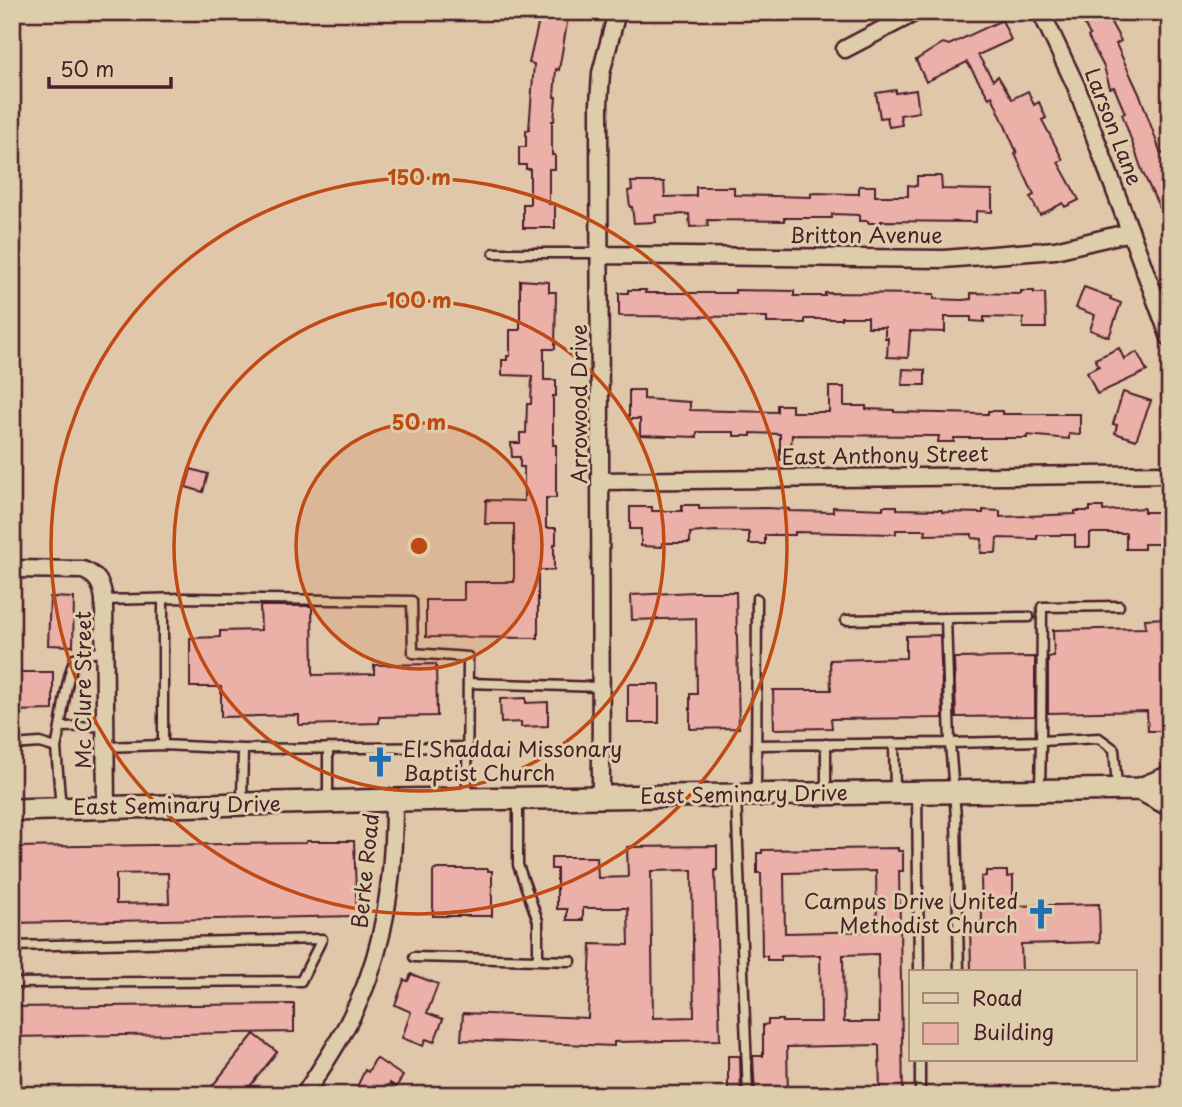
<svg xmlns="http://www.w3.org/2000/svg" width="1182" height="1107" font-family="'Playpen Sans',sans-serif">
  <style>
    .building { fill: #ebb1a8; stroke: #4a1f2b; stroke-width: 2; fill-rule: evenodd }
    .lines { fill: none; stroke-linecap: round; stroke-linejoin: round }
    .service-casing { stroke: #4a1f2b; stroke-width: 13 }
    .minor-casing { stroke: #4a1f2b; stroke-width: 21 }
    .secondary-casing { stroke: #4a1f2b; stroke-width: 26 }
    .service { stroke: #decdaa; stroke-width: 8 }
    .minor { stroke: #decdaa; stroke-width: 16 }
    .secondary { stroke: #decdaa; stroke-width: 21 }
    .ring { fill: none; stroke: #c04a14; stroke-width: 3.5 }
    .labels { text-anchor: middle; stroke-width: 6; stroke-linejoin: round; paint-order: stroke }
    .street-label { font-size: 21px; fill: #4a1f2b; stroke: #decdaa }
    .poi-label { font-size: 21px; fill: #4a1f2b; stroke: #decdaa; text-anchor: start }
    .centre { fill: #c04a14; stroke: #decdaa; stroke-width: 3.5 }
    .ring-label { font-size: 21px; text-anchor: middle; font-weight: bold; fill: #c04a14; stroke: #decdaa; stroke-width: 6; stroke-linejoin: round; paint-order: stroke }
  </style>
  <rect width="100%" height="100%" fill="#e1c7aa"/>
  <filter id="ink" filterUnits="userSpaceOnUse"><feTurbulence type="fractalNoise" baseFrequency=".0143" numOctaves="2"/><feDisplacementMap in="SourceGraphic" scale="14" xChannelSelector="R" yChannelSelector="G"/><feConvolveMatrix kernelMatrix="1 2 1 2 8 2 1 2 1" color-interpolation-filters="sRGB"/></filter>
  <g filter="url(#ink)">
    <path class="building" d="M541,12H569L559,70L556,69L554,97H556L554,121H552V155H555V169H549V204H555V228H523V204H530V169H526V165H519V147H526V130H529L534,64L529,63Z
      M1097,12H1102L1105,18L1108,17L1121,41L1116,44L1141,98L1161,154L1166,152L1170,161V230L1143,173L1122,114L1125,113L1114,87L1110,88L1104,67L1088,37L1090,35L1082,20Z
      M1002,20L1011,40L978,55L993,80L998,76L1012,99L1028,91L1034,105L1039,102L1046,118L1042,120L1063,160L1058,162L1079,200L1065,207L1063,203L1040,215L1030,197L1034,195L1015,154L1017,153L992,96L989,98L967,62L926,82L916,60L943,43L949,45Z
      M896,90V93L916,90L919,112L900,115L902,125L889,127L887,117L880,118L876,93Z
      M917,176H941L942,189L992,190V212L976,211V222L881,221V223H868V221H859V215L832,214V218H784V221L707,220L708,226L690,227L689,214L655,215L656,222L634,223L632,207H630L628,191L632,190L631,182H664L665,197L696,196V187H734V195L811,197V193L859,194V186H875V196H908V185L917,186Z
      M520,280L549,282V292H556L555,349H544V380H556V396H553V445H556V498H546V528H556V544H554V570H538V638L426,637V600H464V582H514V524H485L486,500L524,501V467H520V457H512L511,443H520V433H526L527,404H531L532,376L502,375V360H507V356H510V330H520Z
      M1084,287L1111,297L1110,299L1121,303L1109,337L1090,330L1095,315L1076,308Z
      M628,290H646L645,293H735V290L794,291V296H825V293L934,294V299L962,300L971,299V293L1021,294V291H1034V293H1045L1046,328H1023V318L984,317V322L971,321V317H945V332L910,331L908,358L887,357L888,338H885V327H868V317H841V319H805V323H767V317L619,316V293H628Z
      M1119,348L1124,359L1137,352L1147,371L1097,394L1087,372L1099,366L1095,359Z
      M903,369L925,370V385H902Z
      M829,387H844V406H866V409L894,410V412L985,414H988V411H1003V414H1080V435L1069,434V439L1027,435V438H954V442H938L939,436L792,435L790,460H780V434L751,433V436H734V432H697V437L640,435V419H629V390H644V399L690,402V410L777,412V405H792V412H829Z
      M1123,392L1151,401L1136,440L1115,433L1117,425L1113,424Z
      M191,469L208,474L203,492L186,487Z
      M682,505H699V509L765,508L789,509V511L833,512V507L883,509V506H897V509L942,510V512L983,513V510L1000,511V517L1075,514V511H1090V507H1103V511L1144,508V512H1168V534H1160V544H1144V549H1126V533H1090V547H1075V535H1037V539L997,538L996,553H981L982,539L972,538V534L925,535L926,530H896V534L795,532V535H765V544H749V532L715,531L690,533V543H662V547L641,546V529H630V507H652V511H682Z
      M695,592H736L739,728L690,729V694H697L696,618L632,620L631,595Z
      M50,597L74,598L73,646L48,645Z
      M260,606H312L313,675L374,674V665L436,664L437,716L379,717V723L299,725V715L221,717V687H190V638L220,637V631L261,630Z
      M1168,618L1170,731H1148L1147,711L1048,713V657L1054,656L1053,630L1146,628L1145,619Z
      M940,635L943,718L831,719L832,728L774,729L773,690H831L830,660L906,658V636Z
      M1035,657V716L956,717L954,658Z
      M12,672H53V710L12,711Z
      M628,684H659V723H628Z
      M526,698V703L548,702V726L521,727V722L501,723L500,699Z
      M306,841H354L357,916L12,923V847L306,843ZM168,873L169,903L116,904V874Z
      M717,846V870H715L720,1040L614,1042V1046L461,1040L463,1013L588,1018L591,944L629,945L628,908H583V920H567V909H557V869H551V857H597L598,878L628,877L627,847ZM692,870L694,1017L653,1018L651,871Z
      M898,848V851H903V871H899L903,1095H880L879,1045L787,1047L788,1095H755L753,1056H763V1025L768,1024V1020H782V1022H821L820,955L781,956V960H767V956H762L761,873H757V853H762V850ZM876,871L877,931L785,933L784,873ZM878,954L879,1022H844L843,955Z
      M437,869H488V871H492V916H433V871Z
      M986,871H1007V877L1013,876V906L1099,904L1100,942L1021,944L1022,972H971L970,922H982L981,877L986,876Z
      M411,974L438,984L427,1013L443,1019L434,1042L426,1039L423,1046L402,1038L411,1012L395,1005L404,980L408,981Z
      M294,1004V1032L12,1037V1007Z
      M254,1034L277,1052L243,1095H205Z
      M728,1056H740L741,1095H728Z
      M376,1058L403,1076L396,1087L390,1083L383,1095H353L365,1070L368,1072Z"/>
    <g class="lines">
      <g class="service-casing">
        <path id="service" d="M494,253H599
          M104,600L185,598L412,601L413,653L468,657L467,796
          M946,618L1029,617
          M846,620L946,618L950,743L1041,741L1042,607L1119,606
          M468,683L601,687
          M61,727L104,726
          M826,744V794
          M894,744L895,790
          M12,745L40,743L56,748L61,809
          M163,745L243,749L467,747
          M756,745L950,743L956,817L959,972
          M104,747L163,745V599
          M56,748C63,719 64,685 75,658L83,654L104,652
          M328,748V801
          M1040,788L1041,741L1099,738L1114,749L1117,787
          M756,792L757,599
          M917,793L919,972
          M736,795L748,1095
          M242,802L243,749
          M12,946L322,939L301,981L12,983
          M414,957L538,960V921L518,865V798
          M538,960L571,961
          M920,1060V1095"/>
      </g>
      <g class="minor-casing">
        <path id="minor" d="M1041,12L1076,86L1170,338
          M845,49L916,12
          M599,255L944,259L1055,250L1131,232
          M601,481L1170,474
          M12,569L83,570C98,576 102,584 104,600L106,808
          M601,797L599,104L601,73L617,12
          M304,1095C329,1057 354,1019 369,976C389,920 394,860 394,800"/>
      </g>
      <g class="secondary-casing">
        <path id="secondary" d="M1140,789L1170,805
          M12,810L394,800L1140,789L1170,777"/>
      </g>
      <use href="#service" class="service"/>
      <use href="#minor" class="minor"/>
      <use href="#secondary" class="secondary"/>
    </g>
  </g>
  <circle cx="419" cy="546" r="123" fill="#c04a14" fill-opacity=".12"/>
  <g class="ring">
    <circle cx="419" cy="546" r="123"/>
    <circle cx="419" cy="546" r="245"/>
    <circle cx="419" cy="546" r="368"/>
  </g>
  <defs>
    <g id="church-bare" transform="scale(2.415)"><path d="M-1.2-6h2.4v3.5h3.3v2.4h-3.3V6h-2.4V-.1h-3.3v-2.4h3.3Z" fill="#1f6fb2" stroke="#decdaa" stroke-width="2.5" paint-order="stroke"/></g>
  </defs>
  <g fill-rule="evenodd">
    <use href="#church-bare" x="380" y="762"/>
    <use href="#church-bare" x="1041" y="914"/>
  </g>
  <g class="labels">
    <g class="street-label">
      <text transform="translate(1113 127) rotate(69)" y="7">Larson Lane</text>
      <text x="866" y="243">Britton Avenue</text>
      <text transform="translate(580 404) rotate(-90)" y="7">Arrowood Drive</text>
      <text transform="translate(885 456) rotate(-1)" y="7">East Anthony Street</text>
      <text transform="translate(84 690) rotate(-90)" y="7">Mc Clure Street</text>
      <text transform="translate(744 795) rotate(-1)" y="7">East Seminary Drive</text>
      <text transform="translate(177 806) rotate(-1)" y="7">East Seminary Drive</text>
      <text transform="translate(366 871) rotate(-84)" y="7">Berke Road</text>
    </g>
    <g class="poi-label">
      <text x="403" y="757">El Shaddai Missonary<tspan x="403" dy="24">Baptist Church</tspan></text>
      <text x="1018" y="909" text-anchor="end">Campus Drive United<tspan x="1018" dy="24">Methodist Church</tspan></text>
    </g>
  </g>
  <circle cx="419" cy="546" r="10" class="centre"/>
  <g class="ring-label">
    <text x="419" y="185">150 m</text>
    <text x="419" y="308">100 m</text>
    <text x="419" y="430">50 m</text>
  </g>
  <rect width="1182" height="1107" fill="none" stroke="#decdaa" stroke-width="42"/>
  <rect x="21" y="21" width="1140" height="1065" fill="none" stroke="#4a1f2b" stroke-width="2.5" filter="url(#ink)"/>
  <rect x="909" y="970" width="228" height="91" fill="#decdaa" stroke="#a38777" stroke-width="2"/>
  <rect x="923" y="993" width="35" height="10" fill="#decdaa" stroke="#a38777" stroke-width="2"/>
  <text x="972" y="1006" font-size="21" fill="#4a1f2b">Road</text>
  <rect x="923" y="1023" width="35" height="21" fill="#ebb1a8" stroke="#a38777" stroke-width="2"/>
  <text x="972" y="1040" font-size="21" fill="#4a1f2b">Building</text>
  <path d="M49 77v10h122v-10" fill="none" stroke="#4a1f2b" stroke-width="3.5"/>
  <text x="60" y="77" font-size="21" fill="#4a1f2b" stroke="#decdaa" stroke-width="5" paint-order="stroke">50 m</text>
</svg>
